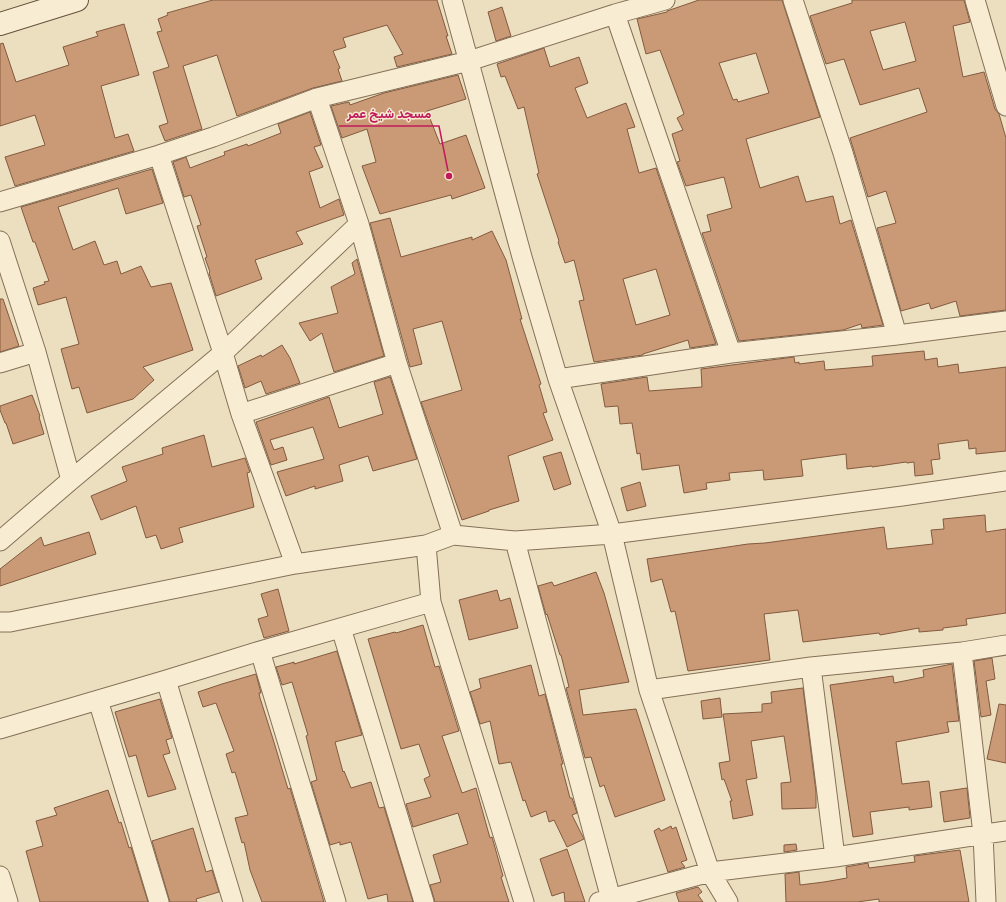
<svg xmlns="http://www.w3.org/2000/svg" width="1006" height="902" font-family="Merriweather,Vazirmatn,serif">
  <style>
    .building { fill: #ca9a76; stroke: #835a3f; fill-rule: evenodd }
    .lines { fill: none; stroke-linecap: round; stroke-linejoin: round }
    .street-casing { stroke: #847058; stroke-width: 21 }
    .secondary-casing { stroke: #66513c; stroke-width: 24 }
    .street { stroke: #f8edd2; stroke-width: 19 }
    .secondary { stroke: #f8edd2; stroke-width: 22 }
    .leader { fill: none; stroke: #c2185b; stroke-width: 1.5 }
    .callout-dot { fill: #c2185b; stroke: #f4eacf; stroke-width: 1.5 }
    .callout-label { font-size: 13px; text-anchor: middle; font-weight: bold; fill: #c2185b; stroke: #f4eacf; stroke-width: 3; stroke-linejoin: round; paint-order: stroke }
  </style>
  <rect width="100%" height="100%" fill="#ecdfbf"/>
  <path class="building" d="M213,0H437L448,36H446L452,54L397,67L394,57L403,54L387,25L343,38L346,47L333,51L340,68L338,69L342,81L313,88L237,116L217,55L183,66L202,129L165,141L159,126L168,123L153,72L169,67L157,32L162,31L158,19L168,15L167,13Z
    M699,0H782L820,117L746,139L757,178L760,188L798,176L806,202L833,196L840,224L851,220L883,325L862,328L861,324L843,330L739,341L702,233L711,231L707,215L732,208L724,177L686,186L677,162L680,161L672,134L683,130L677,118L684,114L660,50L646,54L637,19L667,12V11ZM756,53L769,93L738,102L737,99L733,100L719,63Z
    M852,0H964L970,22L953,26L963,77L984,72L995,109L999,114L1006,138V310L960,316L956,301L931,309L929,303L901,311L877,228L896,223L886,191L868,197L850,138L927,112L919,88L860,105L844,59L826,64L810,16L852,3ZM905,22L916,61L883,70L870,31Z
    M502,7L511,36L496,41L488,12Z
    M124,24L139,75L101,86L115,138L128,134L134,151L15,186L5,157L45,145L35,115L0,126V44L3,43L16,82L69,65L63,47L98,36L96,32Z
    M544,48L550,67L579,57L588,83L575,88L587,118L626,103L635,127L627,129L639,173L656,168L716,344L690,348L688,340L643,354V355L594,362L579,301L584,300L574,260L565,263L558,242L559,241L537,174L539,173L524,107L518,109L505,76L501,77L497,64ZM656,269L670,315L636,325L623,279Z
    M458,75L466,99L427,111L440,144L466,135L485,188L452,199L451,195L380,214L362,166L376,162L367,129L342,138L331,106L349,102L350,105L384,93Z
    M310,112L321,145L314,147L323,167L309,172L320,208L339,199L344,215L296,232L303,244L255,260L262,279L216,296L209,273L210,272L205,258L207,257L197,226L201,225L191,195L184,197L173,162L186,157L190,168L225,155L224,152L247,144L248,146L281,133L278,124Z
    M152,169L163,203L126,214L118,188L58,207L73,250L95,241L104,265L117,261L121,274L141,266L151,287L171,283L193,350L143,367L154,380L133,399L87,413L79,387L72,389L61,349L79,344L66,297L38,305L33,288L45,284L44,282L49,281L35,242H33L21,207Z
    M390,218L401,257L472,237V240L492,231L506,260L522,319H520L541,384L539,385L547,412L543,413L553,440L508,456L519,501L489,510V511L462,520L421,402L462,390L442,321L413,329L422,364L410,367L370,223Z
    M357,259L384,356L334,372L322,333L310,341L299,323L338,313L331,287L355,274L352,263Z
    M0,299H3L19,346L0,352Z
    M282,345L290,358L300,383L266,394L261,381L245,388L238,366L261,355L262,357Z
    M924,351L925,360L937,358L938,367L958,364L959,373L1006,367V451L976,454V448L969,449L968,440L938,444L940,459L931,460L933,474L915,476L914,462L907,463L906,462L872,467V466L847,469L846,454L801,460L803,476L764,480L763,470L729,473L730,480L706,483L707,489L684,493L679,465L642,470L640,453L637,454L632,423L620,424L618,406L605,407L601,384L647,377L649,391L702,387L701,369L794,357L795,363L799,362V364L824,361L825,370L873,366L872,356Z
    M390,377L417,459L373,471L368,456L339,465L343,481L315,489V486L286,496L277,472L324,459L313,427L270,440L274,450L283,447L287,460L271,465L256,422L329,397L339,428L383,414L374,382Z
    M32,395L40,416L39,417L44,434L13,444L6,423H5L0,410V406Z
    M204,435L212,467L245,458L250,472L247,473L254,507L179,528L183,542L161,549L156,535L146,538L136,506L101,520L91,496L127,481L122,467L163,454L162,448Z
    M561,452L571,484L554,490L543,457Z
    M640,482L646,506L627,511L621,488Z
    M985,515L986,532L1006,529V613L966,619L967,625L943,628V630L919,632V628L880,635L879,633L803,642L798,610L764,614L770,660L688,671L675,611L671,612L662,579L651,582L647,559L748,544L765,543L884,527L887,549L933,544L931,530L944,529L943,519Z
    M89,532L96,554L0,586V569L41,537L44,546Z
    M596,572L604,593L629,682L579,690L583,715L636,709L665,800L615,817L604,785L600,787L591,757L585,758L566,688L569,687L561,655H560L547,614L546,615L538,586L552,582L554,586Z
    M278,589L289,631L264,638L258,619L268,616L261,594Z
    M497,590L500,601L510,598L518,628L469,640L459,600Z
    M423,625L435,667L439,666L459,731L442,736L462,793L476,788L490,838L492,837L503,876L501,877L509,902H435L430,885L441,882L433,855L468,844L458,813L413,827L406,804L431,797L424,779L430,776L419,744L401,749L368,639L395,632L396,633Z
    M337,651L362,735L335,742L343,772L344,771L351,788L371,782L379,808L384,807L413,902H388L387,894L368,899L351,842L340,845V842L330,845L311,782L317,780L306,736L308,735L292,682L282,685L276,667L291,663L294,662V664Z
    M992,658L995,679L986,681L991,715L981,717L974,661Z
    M952,664L959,721L947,722L949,732L896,742L902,784L929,781L932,807L909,810V807L870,812L873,834L853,837L830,685L893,676L894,683L924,677L923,670Z
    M531,665L539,696L545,694L563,764H561L570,798H572L577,813L572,815L584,839L567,847L554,820L549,822L546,811L531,817L525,800L523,801L511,762L499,764L490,721L480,724L470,692L481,688L479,679Z
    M256,674L261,693H259L260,698L273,739L288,789L290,788L324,902H262L250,870L244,842L242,843L235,818L248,815L235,772L232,773L226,754L234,751L216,703L203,707L198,692L222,684Z
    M803,688L816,792V808L782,809L781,783L791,782L784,736L751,741L757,778L746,780L753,815L733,819L730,801H732L724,779L722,780L719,763L730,761L723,714L762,712V704L772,703L771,692Z
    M720,698L722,717L703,719L701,701Z
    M160,699L172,738L166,740L170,753L163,755L176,789L148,797L136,755L129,757L115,712Z
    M999,704L1006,705V763L987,759Z
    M967,788L970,818L944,822L940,792Z
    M108,790L119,823L121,822L129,848L131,847L148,902H40L26,851L43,846L36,821L57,815L54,808Z
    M671,826L672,829L676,827L687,860L681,862L685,867L668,872L654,831L659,828L661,831Z
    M193,828L206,872L212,870L219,892L196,899L197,902H170L152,841Z
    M796,844L797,850L784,852V845Z
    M567,849L585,902H565L564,892L552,896L540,859Z
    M960,850L969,902H879V899L857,902H786L785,874L799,872L800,885L824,882L847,878L846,867L868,863L869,868L915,862L914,856Z
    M698,887L702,892L698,895L703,902H679L676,893Z"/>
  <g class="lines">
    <g class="street-casing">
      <path id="street" d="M452,0L522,257L558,379L612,534L649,690L710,872L728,902
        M793,0L843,153L897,335
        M975,0L1006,106
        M615,14L665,0
        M317,98L359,224L397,363L453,535
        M159,155L223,353L241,414L295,564
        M0,202L159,155L213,137L317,98L469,61L615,14L731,353
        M0,241L36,352L71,480
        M0,363L36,352
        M558,379L731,353L897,335L1006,321
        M241,414L397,363
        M0,541L71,480L223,353L359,224
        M515,541L611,899
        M426,545L431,602L524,902
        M0,622H10L295,564L426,545L453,535L515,541L612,534L902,496L1006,481
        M341,628L424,902
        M260,651L336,902
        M962,652L983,834L986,902
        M811,667L835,857
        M166,680L233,902
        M649,690L811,667L962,652L1006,645
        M98,700L159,902
        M0,729L166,680L260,651L431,602
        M0,876L8,902
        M599,902L710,872L835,857L1006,831"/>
    </g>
    <g class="secondary-casing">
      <path id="secondary" d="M0,24L77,0"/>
    </g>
    <use href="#street" class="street"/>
    <use href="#secondary" class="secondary"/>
  </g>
  <path class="leader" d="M449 176L439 126H339"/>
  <circle class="callout-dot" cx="449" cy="176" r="4"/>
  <g class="callout-label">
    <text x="389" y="118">مسجد شيخ عمر</text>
  </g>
</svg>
